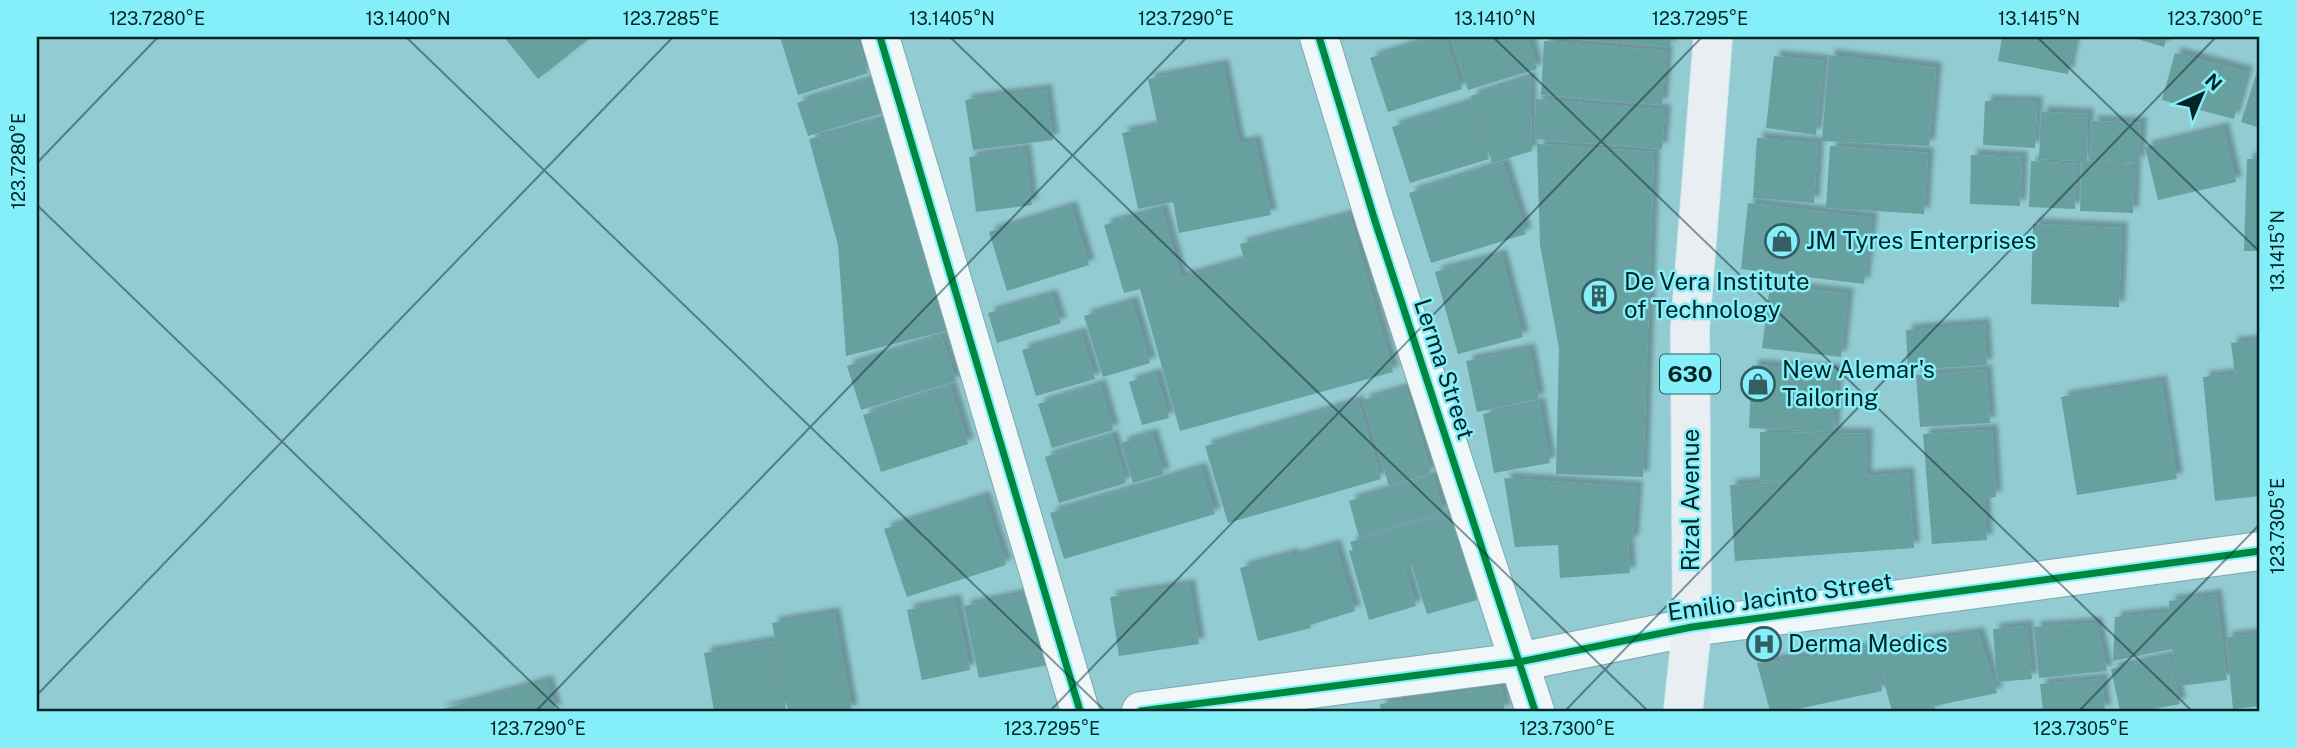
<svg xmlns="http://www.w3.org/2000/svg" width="2297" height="748" font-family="'Public Sans',sans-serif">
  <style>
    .building { fill: #679f9f; filter: url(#shadow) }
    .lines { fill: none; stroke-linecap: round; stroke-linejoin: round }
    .minor-casing { stroke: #7ba9ae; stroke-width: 40 }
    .primary-casing { stroke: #cee8ea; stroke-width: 40 }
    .minor { stroke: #eff7f8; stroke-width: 38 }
    .primary { stroke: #e9eef3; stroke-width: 38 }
    .cycleway-casing { stroke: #85eff9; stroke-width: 11 }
    .cycleway { stroke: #00873e; stroke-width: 7 }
    .ticks { fill: none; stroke: #012427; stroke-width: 2; stroke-opacity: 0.45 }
    .labels { text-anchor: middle; stroke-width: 5; stroke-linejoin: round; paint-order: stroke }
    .shield { fill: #85eff9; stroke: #296166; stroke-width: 2 }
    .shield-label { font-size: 23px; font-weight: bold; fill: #012427 }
    .poi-label { font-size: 24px; fill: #012427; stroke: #85eff9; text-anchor: start }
    .street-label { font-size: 24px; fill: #012427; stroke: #85eff9 }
    .neatline { fill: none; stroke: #012427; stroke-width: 2.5 }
    .ticks-label { font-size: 18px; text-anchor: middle; fill: #012427 }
  </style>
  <defs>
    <filter id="shadow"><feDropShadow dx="6" dy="-6" stdDeviation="2" flood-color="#0004"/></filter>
  </defs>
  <rect width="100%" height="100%" fill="#92cbd1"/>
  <path class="building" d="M504,37H591L538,79Z
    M780,37H857L868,73L798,95Z
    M1438,37H1445L1462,89L1388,112L1370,58Z
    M1451,37H1528L1537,69L1468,90Z
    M1574,37H1671L1670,47L1574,39Z
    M2002,37H2075L2068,74L1998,61Z
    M2131,37H2167L2164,47Z
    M1544,41L1667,51L1662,105L1541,95Z
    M2175,53L2247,72L2234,119L2162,100Z
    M1829,55L1936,68L1929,146L1822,141Z
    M1774,56L1824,61L1816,135L1766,128Z
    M2260,62V128L2241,122Z
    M1223,65L1239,144L1255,141L1271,215L1179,233L1173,202L1138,209L1122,133L1158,126L1148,79Z
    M1530,77L1532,151L1492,163L1471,96Z
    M872,79L883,113L808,136L797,103Z
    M1046,90L1053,140L973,150L965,100Z
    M1536,99L1665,110L1662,149L1534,139Z
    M1985,101L2037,102L2035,148L1983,145Z
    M1471,102L1489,159L1410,183L1392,127Z
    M2041,112L2088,114L2087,162L2135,164L2133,213L2080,211L2082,161L2039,159Z
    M892,117L949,330L846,356L838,245L809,139Z
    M2092,121L2141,123L2139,163L2090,160Z
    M2223,128L2236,182L2158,200L2145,147Z
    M1757,138L1818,143L1814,203L1753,198Z
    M1537,144L1654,152L1643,477L1556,474L1559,348L1540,245Z
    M1830,146L1928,153L1924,214L1826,208Z
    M1025,149L1032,205L976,212L969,157Z
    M1971,155L2022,157L2020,206L1970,204Z
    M2247,159H2260V251H2244Z
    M2031,161L2077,164L2075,209L2029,207Z
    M1503,163L1526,234L1431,263L1409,193Z
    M1748,203L1872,218L1864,284L1741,269Z
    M1071,207L1089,265L1007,291L989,232Z
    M1162,209L1181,278L1244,260L1240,244L1349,215L1393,372L1180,431L1140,289L1124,293L1104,225Z
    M2033,224L2122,228L2119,307L2031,304Z
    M1501,255L1523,337L1458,354L1435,272Z
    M1770,285L1848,294L1841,357L1762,348Z
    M1051,295L1061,323L997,343L988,313Z
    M1132,302L1150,363L1103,377L1084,316Z
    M1984,324L1987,365L1908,370L1906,330Z
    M1081,333L1095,379L1036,396L1022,350Z
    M941,336L956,381L861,410L847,366Z
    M2260,340V496L2215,501L2203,377L2235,374L2231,343Z
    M1529,349L1539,399L1477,412L1466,361Z
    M1752,365L1837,370L1834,432L1749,428Z
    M1986,370L1990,423L1920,427L1916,375Z
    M1156,374L1169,418L1142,425L1129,382Z
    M2161,381L2177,479L2077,495L2061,397Z
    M1100,385L1113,430L1052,448L1038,404Z
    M950,386L968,444L881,472L863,415Z
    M1406,388L1431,473L1389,486L1363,400Z
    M1358,401L1381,479L1228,523L1205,446Z
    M1539,403L1550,463L1494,473L1483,414Z
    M1992,430L1996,497L1984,498L1987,540L1932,544L1923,434Z
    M1760,432L1867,434L1866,476L1908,473L1914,548L1735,561L1730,485L1789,481L1760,480Z
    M1152,434L1164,474L1133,483L1121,443Z
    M1112,436L1126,483L1059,503L1045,457Z
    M1201,468L1215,514L1064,559L1050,513Z
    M1433,476L1444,512L1359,537L1349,501Z
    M1504,478L1637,487L1633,541L1628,542L1630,573L1560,578L1558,545L1515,547Z
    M984,497L1006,565L907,597L884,529Z
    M1453,512L1477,600L1427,614L1412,566L1405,568L1416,606L1369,620L1349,551L1353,550L1350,542Z
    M1335,545L1355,611L1310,625L1311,628L1258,641L1240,568L1292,554L1293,557Z
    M1189,585L1199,644L1119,656L1110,597Z
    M1033,592L1048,665L979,678L964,606Z
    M2216,595L2227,680L2179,686L2172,649L2113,661L2115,617L2170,612L2169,601Z
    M955,600L970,670L922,680L907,610Z
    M834,613L852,711H788L772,623Z
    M2096,623L2107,671L2039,678L2034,627Z
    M2027,626L2032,679L1997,682L1993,629Z
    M1978,633L1997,693L1934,706L1937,711H1892L1875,650L1882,691L1788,711H1770L1757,663Z
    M2260,634V706L2233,709L2226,637Z
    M773,641L786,711H714L704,653Z
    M2170,656L2180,704L2143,711H2120L2111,669Z
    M2102,679L2105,711H2043L2040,684Z
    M547,681L556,711H439V710Z
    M1501,686L1505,711H1381L1380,704Z"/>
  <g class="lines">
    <g class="minor-casing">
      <path id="minor" d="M880,37L1080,711
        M1319,37L1375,221L1535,711
        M1141,711L1519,662L1692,627L2260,551"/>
    </g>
    <g class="primary-casing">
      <path id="primary" d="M1683,711L1692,627L1690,328L1713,37"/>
    </g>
    <use href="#minor" class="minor"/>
    <use href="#primary" class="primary"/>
    <g class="cycleway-casing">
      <path id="cycleway" d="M880,37L1080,711
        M1319,37L1375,221L1535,711
        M1141,711L1519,662L1692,627L2260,551"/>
    </g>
    <use href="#cycleway" class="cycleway"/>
  </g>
  <path class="ticks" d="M406,37L1105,711M950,37L1648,711M1493,37L2192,711M2037,37L2260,252M37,163L158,37M37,205L561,711M37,695L673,37M536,711L1187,37M1050,711L1702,37M1565,711L2216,37M2079,711L2260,524"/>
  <defs>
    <g id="shop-ring" transform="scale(1.75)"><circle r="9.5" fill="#85eff9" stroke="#345e62" stroke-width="1.5"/><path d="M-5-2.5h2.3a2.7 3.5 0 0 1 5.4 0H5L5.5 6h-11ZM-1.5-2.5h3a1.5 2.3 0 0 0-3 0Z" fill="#345e62"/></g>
    <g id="building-ring" transform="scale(1.75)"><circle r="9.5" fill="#85eff9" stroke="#345e62" stroke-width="1.5"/><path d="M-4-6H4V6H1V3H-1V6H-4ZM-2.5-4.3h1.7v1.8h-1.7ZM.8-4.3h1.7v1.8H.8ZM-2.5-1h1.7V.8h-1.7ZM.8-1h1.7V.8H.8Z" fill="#345e62"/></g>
    <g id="hospital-ring" transform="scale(1.75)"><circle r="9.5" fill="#85eff9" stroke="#345e62" stroke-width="1.5"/><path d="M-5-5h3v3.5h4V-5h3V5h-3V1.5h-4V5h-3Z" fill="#345e62"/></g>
  </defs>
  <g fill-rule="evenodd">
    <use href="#shop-ring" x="1782" y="241"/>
    <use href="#building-ring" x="1599" y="296"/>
    <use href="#shop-ring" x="1758" y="384"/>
    <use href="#hospital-ring" x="1764" y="644"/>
  </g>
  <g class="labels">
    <rect class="shield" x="1660" y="354.5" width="60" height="39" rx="5"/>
    <g class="shield-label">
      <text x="1690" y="382">630</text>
    </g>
    <g class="poi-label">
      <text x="1806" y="249">JM Tyres Enterprises</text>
      <text x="1624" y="290">De Vera Institute<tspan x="1624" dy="28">of Technology</tspan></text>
      <text x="1782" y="378">New Alemar's<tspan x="1782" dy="28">Tailoring</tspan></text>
      <text x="1788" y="652">Derma Medics</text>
    </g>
    <g class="street-label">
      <text transform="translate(1444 369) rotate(72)" y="8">Lerma Street</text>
      <text transform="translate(1691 500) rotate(-90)" y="8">Rizal Avenue</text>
      <text transform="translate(1780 597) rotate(-8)" y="8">Emilio Jacinto Street</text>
    </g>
  </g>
  <rect width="2297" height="748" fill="none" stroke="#85eff9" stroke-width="77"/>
  <g transform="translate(2202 94) rotate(44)" stroke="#85eff9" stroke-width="5" paint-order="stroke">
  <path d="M0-5L12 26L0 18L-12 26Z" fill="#012427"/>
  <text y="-10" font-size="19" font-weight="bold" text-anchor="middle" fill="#012427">N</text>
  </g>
  <rect x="38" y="38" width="2220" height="672" class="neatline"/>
  <g class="ticks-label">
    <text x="157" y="25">123.7280°E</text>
    <text x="408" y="25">13.1400°N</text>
    <text x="671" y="25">123.7285°E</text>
    <text x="952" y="25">13.1405°N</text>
    <text x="1186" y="25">123.7290°E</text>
    <text x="1495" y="25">13.1410°N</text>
    <text x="1700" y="25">123.7295°E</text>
    <text x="2039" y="25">13.1415°N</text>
    <text x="2215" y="25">123.7300°E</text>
    <text transform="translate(19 161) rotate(-90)" y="6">123.7280°E</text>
    <text transform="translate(2278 251) rotate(-90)" y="6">13.1415°N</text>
    <text transform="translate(2278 526) rotate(-90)" y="6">123.7305°E</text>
    <text x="538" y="735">123.7290°E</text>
    <text x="1052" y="735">123.7295°E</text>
    <text x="1567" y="735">123.7300°E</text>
    <text x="2081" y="735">123.7305°E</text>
  </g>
</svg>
